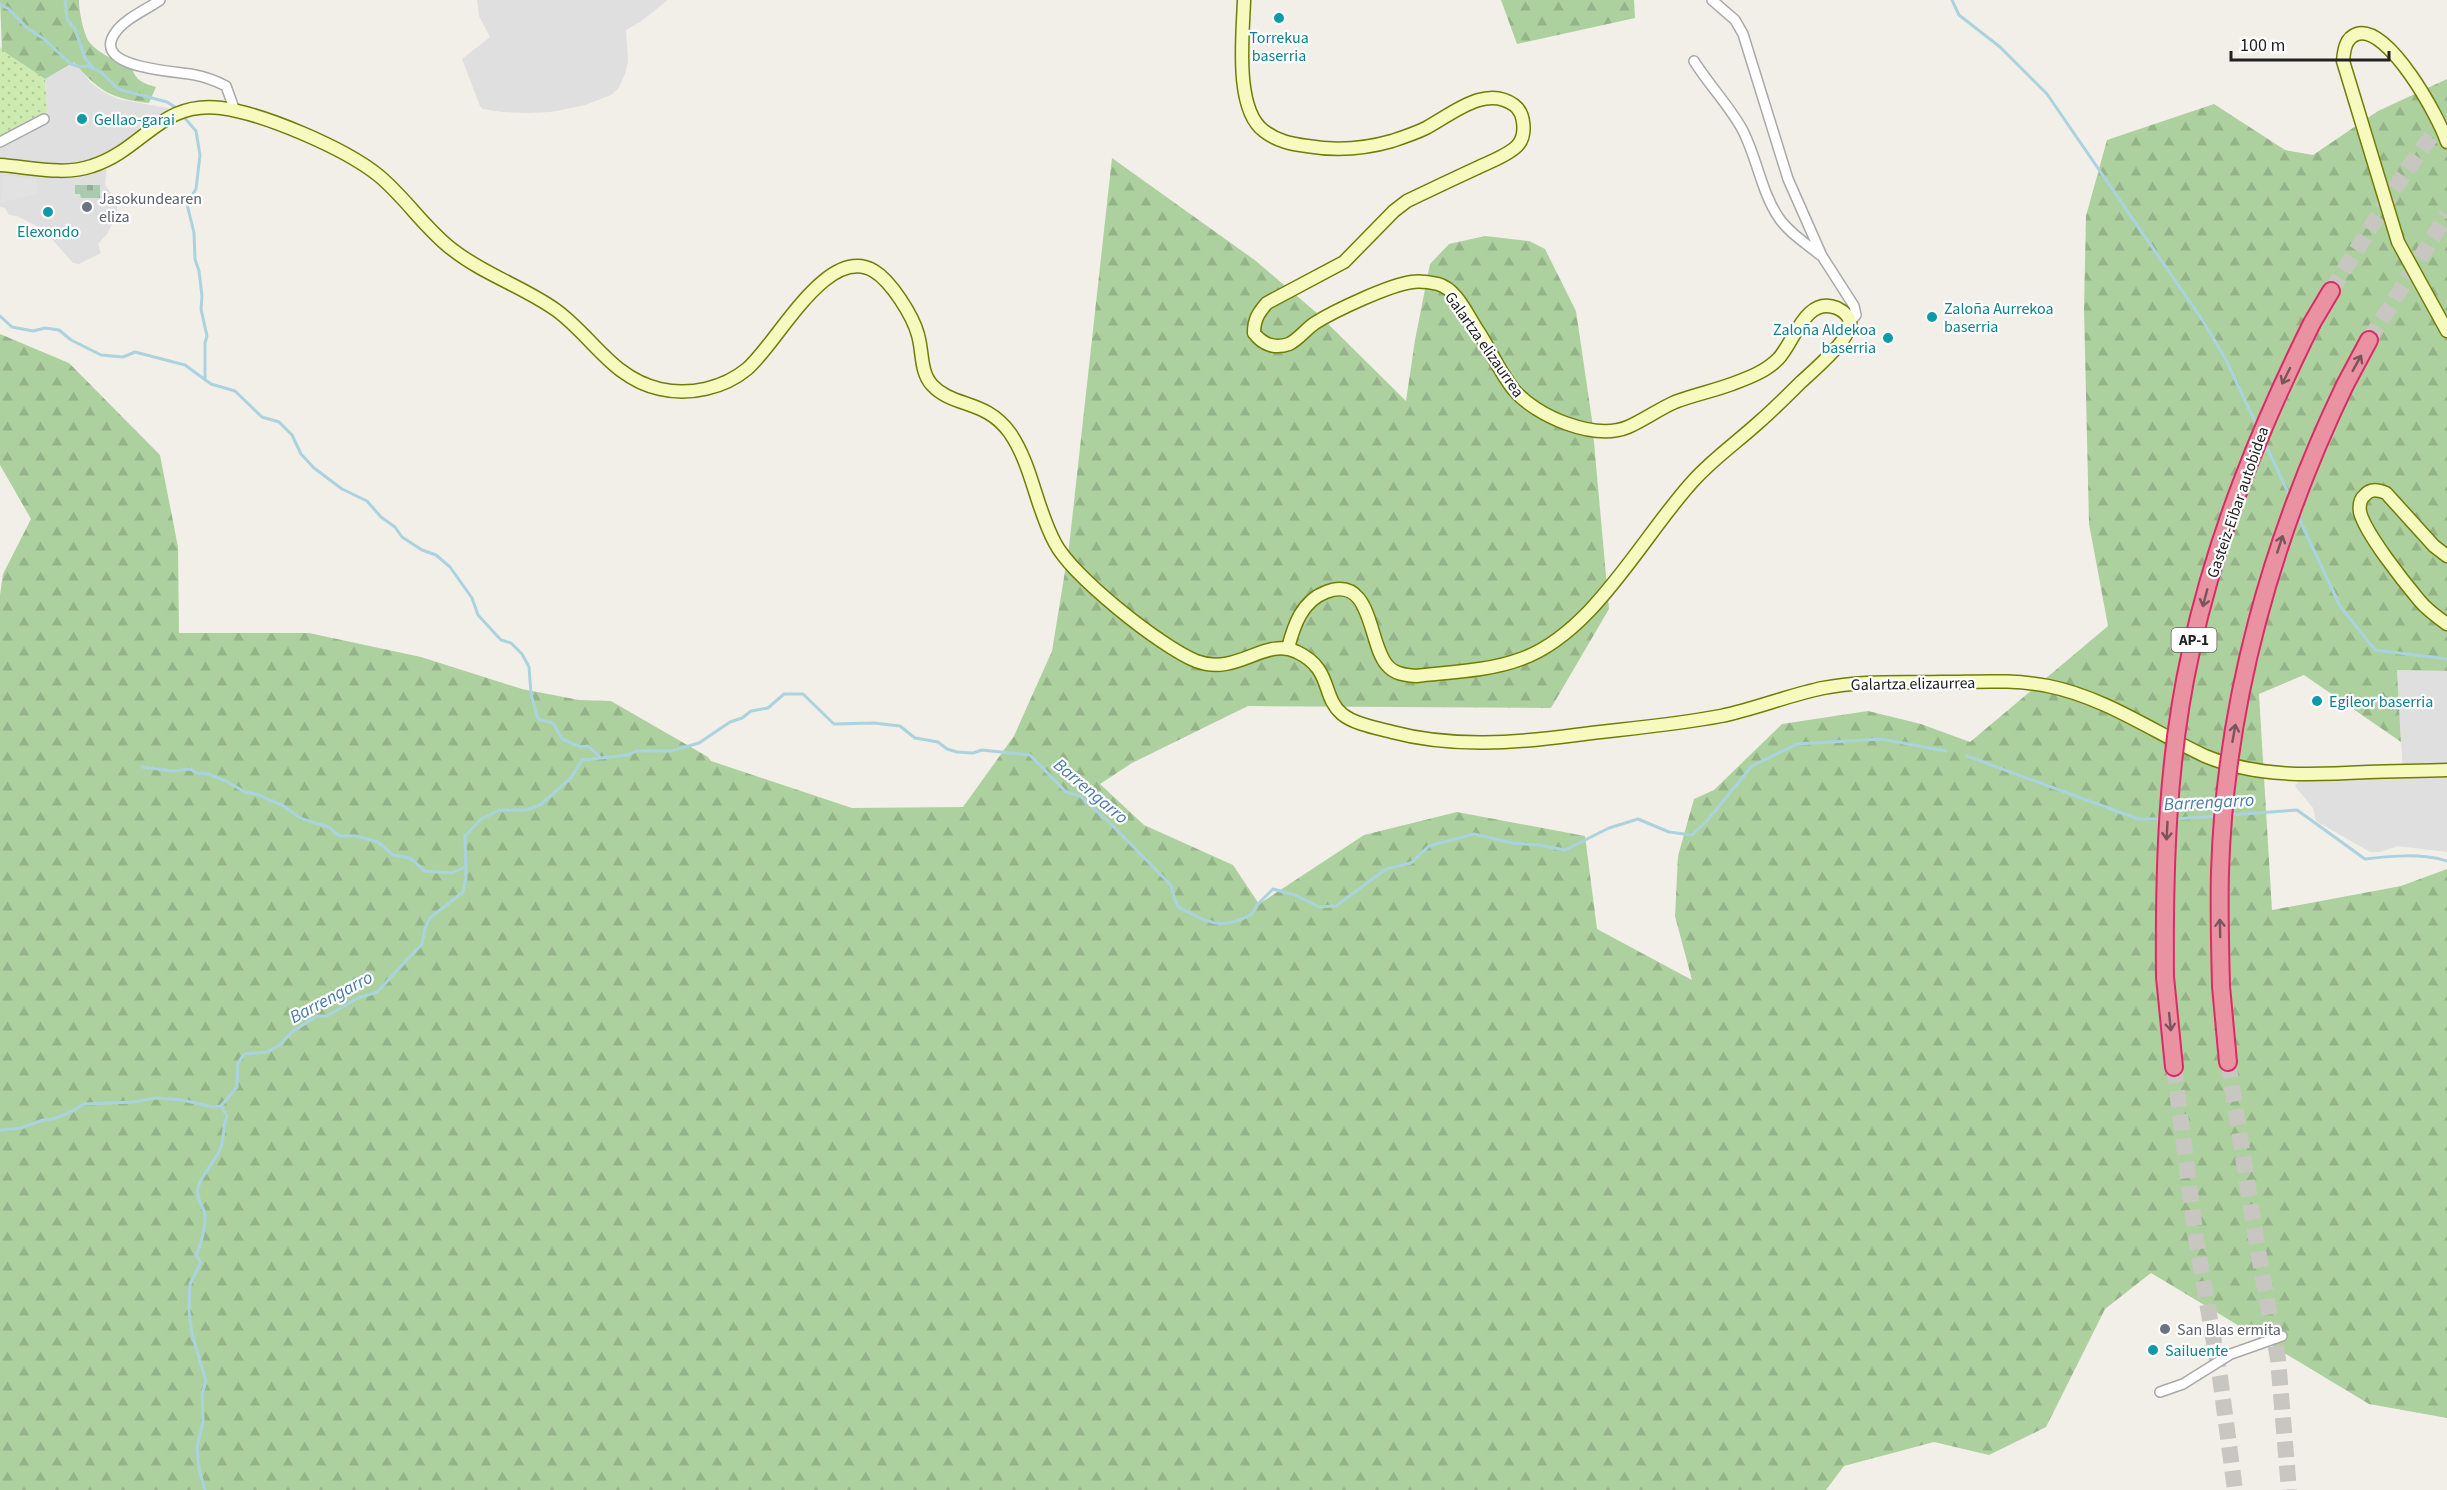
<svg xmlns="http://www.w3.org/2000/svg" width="2447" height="1490" font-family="'Source Sans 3',sans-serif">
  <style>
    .residential { fill: #e0dfdf }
    .grass { fill: url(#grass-dots) }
    .forest { fill: url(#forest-firs) }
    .cemetery { fill: url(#cemetery-stones) }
    .parking { fill: #e2e2e2 }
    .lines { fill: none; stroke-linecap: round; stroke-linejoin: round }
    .stream { stroke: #aad3df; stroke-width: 3 }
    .highway-tunnel { stroke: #c8c6c1; stroke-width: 16; stroke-dasharray: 16 8; stroke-linecap: butt }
    .street-casing { stroke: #a9a9a9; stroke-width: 12 }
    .secondary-casing { stroke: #707d05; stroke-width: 15 }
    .highway-casing { stroke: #dc2a67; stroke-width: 20 }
    .street { stroke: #fff; stroke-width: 9 }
    .secondary { stroke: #f7fabf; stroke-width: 12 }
    .highway { stroke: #e892a2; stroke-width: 16 }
    .highway-bridge-casing { stroke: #dc2a67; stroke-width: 20; stroke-linecap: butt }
    .highway-bridge { stroke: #e892a2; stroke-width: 16 }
    .oneway { stroke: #7b545c }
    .culture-dot { fill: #0f9aa8; stroke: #fff; stroke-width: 2 }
    .worship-dot { fill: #6b7280; stroke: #fff; stroke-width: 2 }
    .labels { text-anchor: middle; stroke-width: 4.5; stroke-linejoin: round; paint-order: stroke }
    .shield { fill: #fff; stroke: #646464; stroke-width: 1.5 }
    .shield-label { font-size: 15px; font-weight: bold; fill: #222 }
    .culture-label { font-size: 16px; fill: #0d838f; stroke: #fff; text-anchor: start }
    .worship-label { font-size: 16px; fill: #5b616d; stroke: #fff; text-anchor: start }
    .street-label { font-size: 16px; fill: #222; stroke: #fff }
    .water-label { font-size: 18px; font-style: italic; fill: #4a7aab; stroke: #fff }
  </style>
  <defs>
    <pattern id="grass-dots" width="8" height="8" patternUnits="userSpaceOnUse" patternTransform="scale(1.5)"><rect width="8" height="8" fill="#cdebb0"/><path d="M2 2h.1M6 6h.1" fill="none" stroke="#b0c997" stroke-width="1.8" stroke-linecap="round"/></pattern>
    <pattern id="forest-firs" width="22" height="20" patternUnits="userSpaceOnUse" patternTransform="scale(1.5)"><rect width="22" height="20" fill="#add19e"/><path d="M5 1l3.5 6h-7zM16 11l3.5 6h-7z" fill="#95b388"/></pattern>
    <pattern id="cemetery-stones" width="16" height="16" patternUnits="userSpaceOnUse" patternTransform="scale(1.5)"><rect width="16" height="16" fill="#aacbaf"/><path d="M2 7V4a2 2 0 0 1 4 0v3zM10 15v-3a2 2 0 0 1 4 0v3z" fill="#92ae96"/></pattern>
  </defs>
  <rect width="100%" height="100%" fill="#f2efe9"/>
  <path class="residential" d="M477,0H668L640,22L626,30L628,62L625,74L618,89L611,95L585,105L551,112L528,113L502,112L483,109L480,106L462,59L490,37L479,16Z
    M74,61L91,83L102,91L118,99L168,108L174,119L107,164L105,184L117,203V215L107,234L98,244L101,253L79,264L73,263L44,230L17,216L9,215L5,208L0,207V137L47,112L45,79Z
    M2397,670L2447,671V852L2398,846L2380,852H2370L2316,821L2313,808L2295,786L2301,777L2403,773Z"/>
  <path class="grass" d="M0,47L45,79L47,112L0,137Z"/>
  <path class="forest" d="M0,0H79C79,10 83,34 90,43C99,54 119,62 132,68C136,81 143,83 156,87L149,103C112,99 98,91 74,62L45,79L2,50Z
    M1501,0H1634L1635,18L1517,44Z
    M2447,79V671L2397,670L2401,742L2304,675L2259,694L2272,910L2401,886L2447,869V1418L2369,1404L2151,1273L2105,1309L2046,1427L1989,1455L1934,1442L1844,1466L1826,1490H0V595L3,574L31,519L0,465V334L69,363L160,455L178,547L179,633H309L421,657L522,689L579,700L611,701L708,757L711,761L852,808L963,807L1014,736L1052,651L1069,547L1112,158L1256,261L1318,314L1406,401L1415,340L1430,264L1449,244L1485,236L1529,241L1545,249L1576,311L1592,420L1609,609L1551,708L1248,706L1132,763L1100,784L1144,825L1233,865L1259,904L1364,835L1457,812L1585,836L1597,929L1692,980L1675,916L1678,856L1694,799L1714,790L1782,724L1868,711L1921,724L1970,742L2108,626L2089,524L2084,309L2086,216L2107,140L2214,104L2285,150L2313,155L2378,111Z"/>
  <path class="cemetery" d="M75,185H100V198H81L80,194H75Z"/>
  <path class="parking" d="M4,175L37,179V194L0,203Z"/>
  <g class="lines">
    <path class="stream" d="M65,0L67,19L75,29L85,58L93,68
      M1952,0L1959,15L2000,47L2047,94L2205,324L2226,360L2257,426
      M0,4L9,9L27,28L44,39L71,64L80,67L88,66L102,73L118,89L167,102L175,107
      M183,116L196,131L200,155L196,189L187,204L194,233L195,259L199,271L202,296L201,309L207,336L205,343V379
      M0,316L12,327L33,331L45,328L59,330L71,340L101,355L123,357L135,352L185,365L211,384L235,391L262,417L279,422L292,435L301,454L314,468L342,489L367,501L381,517L395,527L402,537L422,550L436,555L450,567L472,598L478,615L501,640L511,643L522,654L529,667L531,694L538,719L553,723L562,739L581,747L588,746L601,758
      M2265,443L2290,497
      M2297,514L2340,606L2375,650L2447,659
      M1967,756L2138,819H2162
      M142,767L173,771L190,769L197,773L209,774L226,781L245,792L256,794L282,805L302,819L329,827L339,836H356L378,842L393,855L410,858L425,871L452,873L465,867
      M2228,815L2297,810L2365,859C2392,856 2420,853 2447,861
      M2174,819L2218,816
      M0,1130L21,1128L43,1120L53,1119L71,1112L84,1104L133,1102L156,1098L182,1100L213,1107L221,1106L237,1087L238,1063L244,1054L267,1052L280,1045L292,1032L317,1016H327L358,998L377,992L422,944L425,928L430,918L463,892L466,878L465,836L481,819L500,810H526L540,805L571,778L582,760L628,755L636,751H671L699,743L730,722L742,718L751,711L768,708L784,694H803L834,724L874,723L900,726L915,738L938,742L947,749L957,752L973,753L982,750L1030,755L1066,792L1080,796L1112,825L1170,884C1174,890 1173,900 1178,906C1181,910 1186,911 1190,913C1213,926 1230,928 1253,913L1256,906L1273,889L1295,895L1319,907L1336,906L1386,869L1411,863L1429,846L1474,834L1512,843L1539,845L1565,850L1609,828L1638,819L1669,832L1692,835L1706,822L1752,766L1797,744L1881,739L1946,751
      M205,1490L199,1469L197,1447L203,1422L202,1394L206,1381L192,1334L189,1311L190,1284L201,1262L196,1255C201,1247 206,1223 205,1214C203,1206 195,1197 198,1188C201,1175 213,1164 219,1152C225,1141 222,1128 227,1116L221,1106"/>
    <path class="highway-tunnel" d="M2331,291L2402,177L2447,114
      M2369,340L2447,215
      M2228,1062L2257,1245L2278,1359L2289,1490
      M2174,1067L2196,1239L2220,1377L2235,1490"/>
    <g class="street-casing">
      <path id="street" d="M160,0C146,10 124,19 115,33C90,69 178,71 195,75C206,77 216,81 226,86L235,111
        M1712,0L1735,20L1743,34L1788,179L1822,256L1854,306L1856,315L1850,322
        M1694,61C1709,85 1728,104 1742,129C1757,157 1761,192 1779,218C1789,233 1807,244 1820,255
        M0,142L44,119
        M2160,1392L2183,1384L2231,1354L2282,1336"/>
    </g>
    <g class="secondary-casing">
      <path id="secondary" d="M1244,0C1243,34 1234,109 1264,131C1277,141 1291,144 1307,146C1336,151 1364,149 1392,141C1404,137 1416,133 1426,128C1451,115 1485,84 1514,105C1525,113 1527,136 1517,146C1507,156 1489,162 1477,168C1453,179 1430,190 1407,201L1394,211L1344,262L1267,303C1258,313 1254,320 1254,333C1263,345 1275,349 1289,344C1298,340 1306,329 1315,323C1334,311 1389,285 1412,282C1420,281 1429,282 1438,284C1456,289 1466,312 1476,328C1490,348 1498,370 1514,390C1536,416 1594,441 1628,427C1644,420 1659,409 1675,402C1693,395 1713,391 1732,384C1748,378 1765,372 1778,359C1794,343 1805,295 1837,308C1843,311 1849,316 1850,322C1853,337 1812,372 1801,382C1787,396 1773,410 1758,423C1737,442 1713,459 1694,480C1643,535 1594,633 1521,659C1489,671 1450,672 1416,676C1405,675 1394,674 1387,665C1368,644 1373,574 1326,592C1302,601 1294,625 1288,648
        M2447,142C2439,117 2388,24 2357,34C2345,38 2344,51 2343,61L2398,242L2447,331
        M0,165C29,167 64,176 92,166C143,150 161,100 221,108C265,114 344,148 378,175C406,198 425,229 453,250C485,275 524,287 556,310C592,336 613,379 660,389C690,396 724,388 747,369C777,344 827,243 874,271C891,281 913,316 918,335C923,352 920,372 932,385C953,408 986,399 1010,433C1032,465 1036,508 1055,543C1072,576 1161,647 1196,661C1237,677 1265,636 1297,652C1333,669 1321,696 1342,714C1354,724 1377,728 1392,732C1452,748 1516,743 1576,735C1624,729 1673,725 1721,716C1755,709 1789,695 1823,688C1863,680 1902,683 1942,682C1977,682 2013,679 2048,686C2104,697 2154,732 2205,756C2258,778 2313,775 2369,772C2395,771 2421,771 2447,770
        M2447,556L2434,546L2386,493C2378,490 2371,488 2365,495C2360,499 2359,505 2360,512C2365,533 2404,582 2419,600C2427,610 2437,617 2447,624"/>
    </g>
    <g class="highway-casing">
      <path id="highway" d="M2312,323L2331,291
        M2345,385L2369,340
        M2165,977L2174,1067
        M2221,986L2228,1062"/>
    </g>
    <use href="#street" class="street"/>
    <use href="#secondary" class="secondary"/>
    <use href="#highway" class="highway"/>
    <g class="highway-bridge-casing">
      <path id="highway-bridge" d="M2165,977C2164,867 2167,758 2191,651C2216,536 2260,428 2312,323
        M2221,986C2220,948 2219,910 2220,872C2225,703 2272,537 2345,385"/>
    </g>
    <use href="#highway-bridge" class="highway-bridge"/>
  </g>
  <defs><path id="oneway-shaft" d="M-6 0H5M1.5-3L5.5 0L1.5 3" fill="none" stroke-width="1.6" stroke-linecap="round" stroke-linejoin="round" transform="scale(1.5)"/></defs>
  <g class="oneway">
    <use href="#oneway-shaft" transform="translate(2357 363) rotate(-61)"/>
    <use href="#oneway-shaft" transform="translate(2286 376) rotate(117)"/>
    <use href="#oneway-shaft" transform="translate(2280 544) rotate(-72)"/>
    <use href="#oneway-shaft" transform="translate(2205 598) rotate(105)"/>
    <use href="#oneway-shaft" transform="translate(2234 733) rotate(-80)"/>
    <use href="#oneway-shaft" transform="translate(2167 831) rotate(93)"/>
    <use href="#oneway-shaft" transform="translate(2220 928) rotate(-91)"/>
    <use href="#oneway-shaft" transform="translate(2170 1022) rotate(84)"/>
  </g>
  <g class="culture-dot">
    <circle cx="1279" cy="18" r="6"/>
    <circle cx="82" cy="119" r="6"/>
    <circle cx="48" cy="212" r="6"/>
    <circle cx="1932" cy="317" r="6"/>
    <circle cx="1888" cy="338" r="6"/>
    <circle cx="2317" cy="701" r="6"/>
    <circle cx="2153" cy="1350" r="6"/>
  </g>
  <g class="worship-dot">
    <circle cx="87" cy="207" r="6"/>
    <circle cx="2165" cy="1329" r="6"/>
  </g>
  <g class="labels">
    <rect class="shield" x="2171.5" y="628" width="45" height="24" rx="4.5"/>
    <g class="shield-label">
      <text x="2194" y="645">AP-1</text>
    </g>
    <g class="culture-label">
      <text x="1279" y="43" text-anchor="middle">Torrekua<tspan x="1279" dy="18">baserria</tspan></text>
      <text x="94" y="125">Gellao-garai</text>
      <text x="48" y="237" text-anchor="middle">Elexondo</text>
      <text x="1944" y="314">Zaloña Aurrekoa<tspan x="1944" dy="18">baserria</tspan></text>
      <text x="1876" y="335" text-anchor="end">Zaloña Aldekoa<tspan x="1876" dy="18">baserria</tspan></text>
      <text x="2329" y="707">Egileor baserria</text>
      <text x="2165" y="1356">Sailuente</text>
    </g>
    <g class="worship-label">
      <text x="99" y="204">Jasokundearen<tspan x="99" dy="18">eliza</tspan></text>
      <text x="2177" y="1335">San Blas ermita</text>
    </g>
    <g class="street-label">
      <text transform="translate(1485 344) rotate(55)" y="6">Galartza elizaurrea</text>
      <text transform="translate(2237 502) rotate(-71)" y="6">Gasteiz-Eibar autobidea</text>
      <text transform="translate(1913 683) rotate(-1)" y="6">Galartza elizaurrea</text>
    </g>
    <g class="water-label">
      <text transform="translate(1091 791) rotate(40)" y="6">Barrengarro</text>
      <text transform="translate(2209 802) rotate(-3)" y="6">Barrengarro</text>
      <text transform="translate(331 997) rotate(-28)" y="6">Barrengarro</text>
    </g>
  </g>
  <path d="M2231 51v9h158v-9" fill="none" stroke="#222222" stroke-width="3"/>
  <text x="2240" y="51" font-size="18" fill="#222222" stroke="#ffffff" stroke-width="4.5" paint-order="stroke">100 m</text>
</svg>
